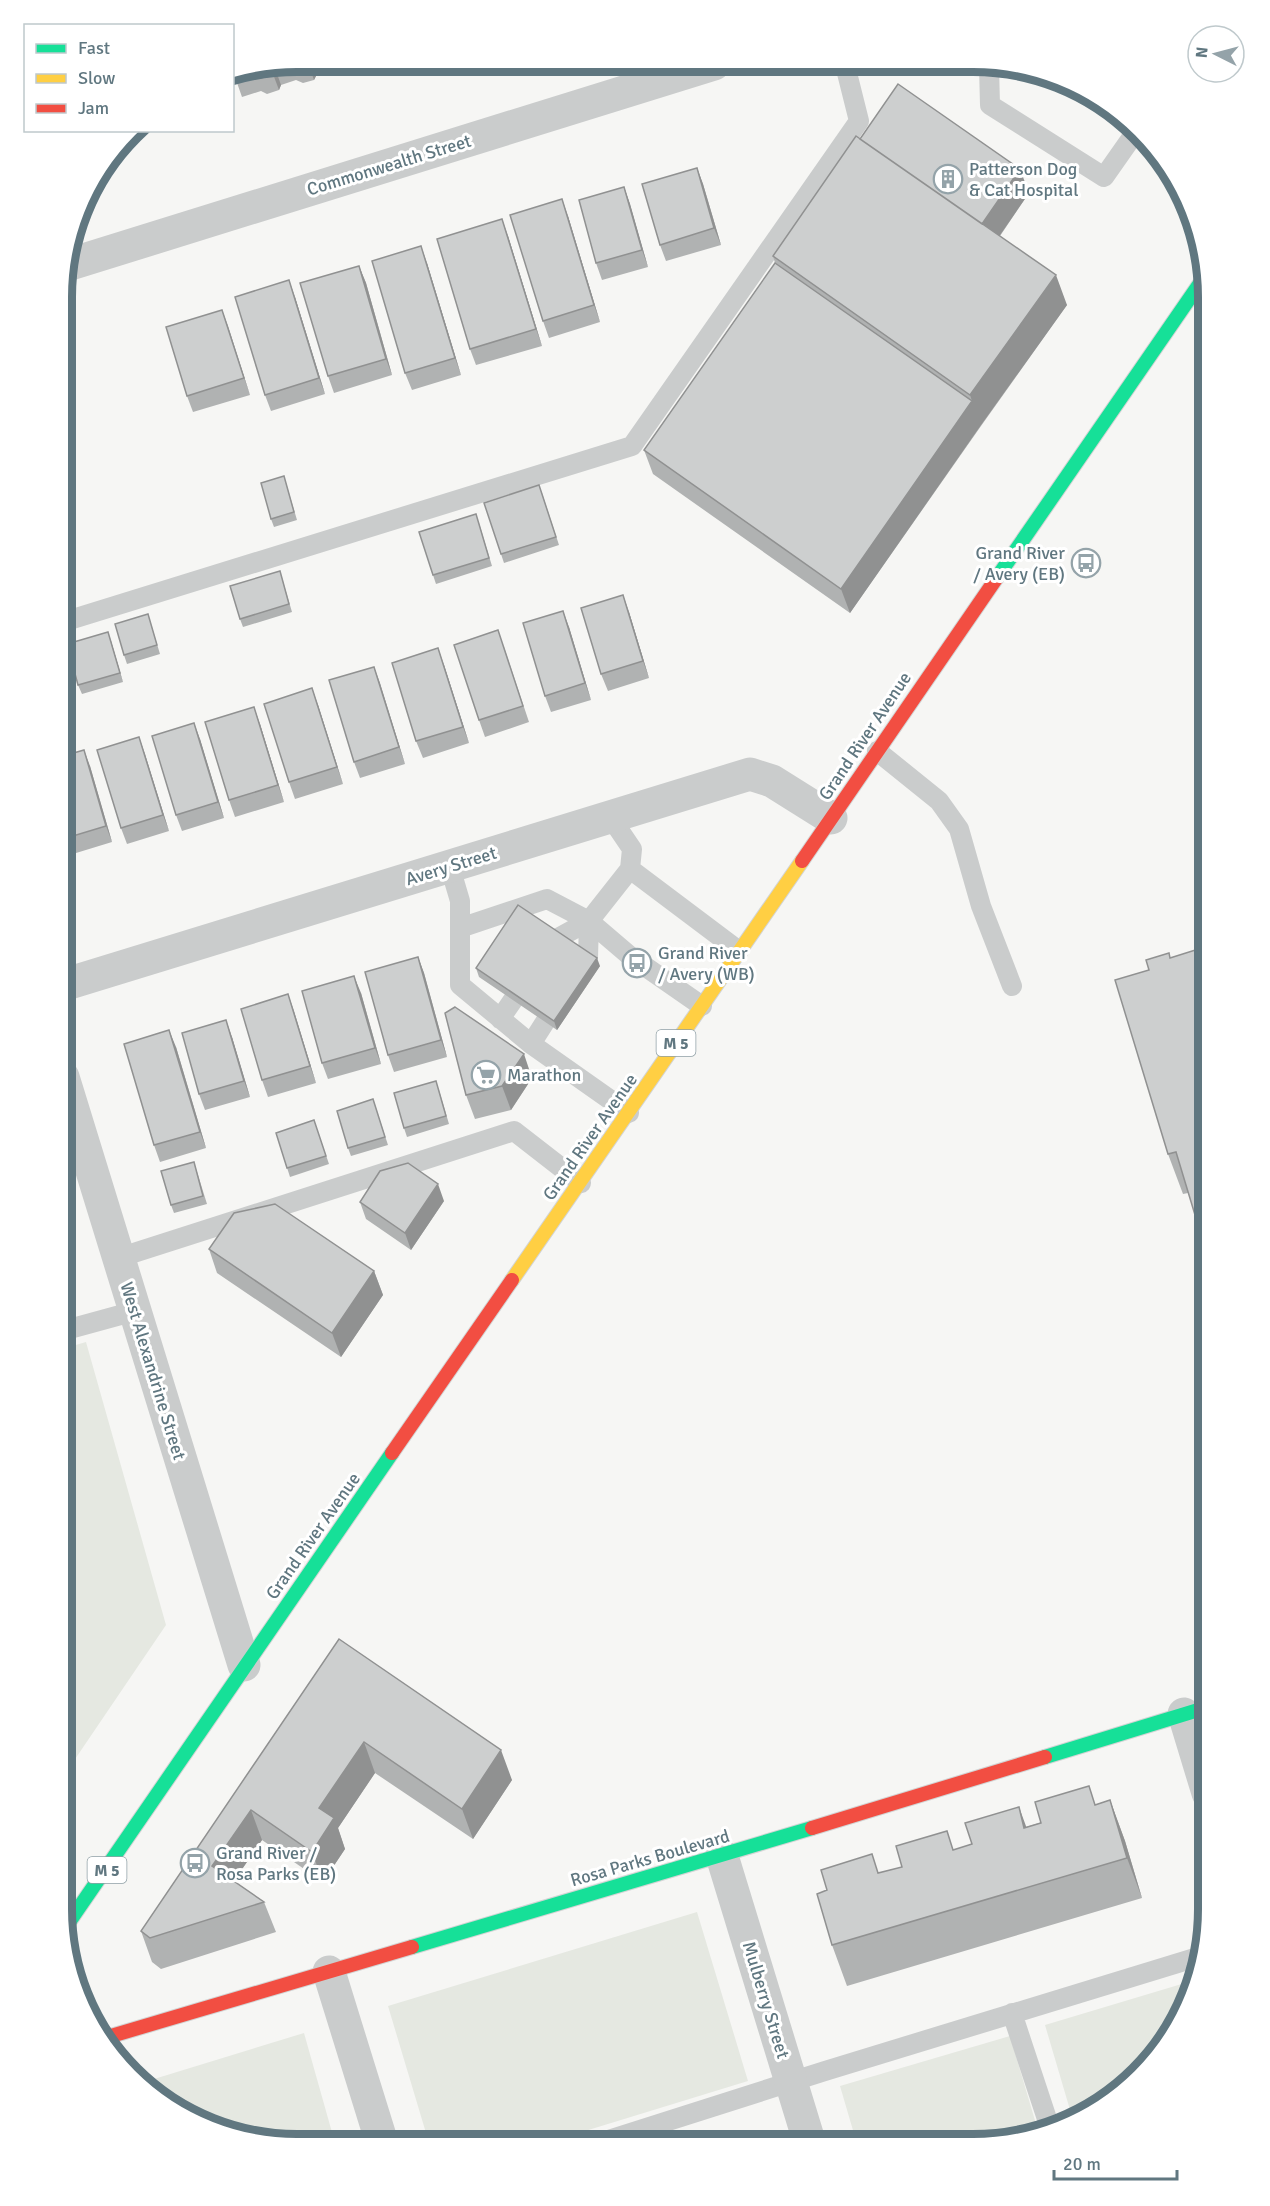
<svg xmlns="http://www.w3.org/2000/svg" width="1270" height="2206" font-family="Signika,sans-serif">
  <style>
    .green { fill: #e5e8e1 }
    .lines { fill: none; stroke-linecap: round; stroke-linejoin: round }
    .fast-casing { stroke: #d2d4d4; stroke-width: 16 }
    .slow-casing { stroke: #d2d4d4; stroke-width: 16 }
    .jam-casing { stroke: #d2d4d4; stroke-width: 16 }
    .lane { stroke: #cacccc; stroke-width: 20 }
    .street { stroke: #cacccc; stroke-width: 33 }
    .fast { stroke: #16e098; stroke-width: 14 }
    .slow { stroke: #ffcf43; stroke-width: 14 }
    .jam { stroke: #f24e42; stroke-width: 14 }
    .wall { fill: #b0b2b2 }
    .shaded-wall { fill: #909191 }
    .building { fill: #cdcfcf; stroke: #909191; stroke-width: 1.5 }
    .labels { text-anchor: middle; stroke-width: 6; stroke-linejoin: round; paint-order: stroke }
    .shield { fill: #fff; stroke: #90a0a6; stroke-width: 1.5 }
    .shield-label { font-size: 16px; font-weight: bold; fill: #607780 }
    .street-label { font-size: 18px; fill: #607780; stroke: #fff }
    .poi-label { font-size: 18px; fill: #607780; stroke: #fff; text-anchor: start }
    .rim { fill: none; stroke: #607780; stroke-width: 8 }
  </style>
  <rect width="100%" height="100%" fill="#f6f6f4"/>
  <path class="green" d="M86,1342L166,1625L67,1771L62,1768V1349Z
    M697,1912L748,2081L546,2143H429L388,2006Z
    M1195,1980L1191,1999L1160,2053L1104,2105L1073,2120L1045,2025Z
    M304,2033L335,2143C312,2143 287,2146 265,2142C221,2135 172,2115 141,2083Z
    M1010,2036L1039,2134L973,2144H857L840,2086Z"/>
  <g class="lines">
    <g class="fast-casing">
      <path id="fast" d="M998,576L1205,276
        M1045,1757L1208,1707
        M65,1928L392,1453
        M412,1947L812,1828"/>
    </g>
    <g class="slow-casing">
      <path id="slow" d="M512,1280L802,861"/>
    </g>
    <g class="jam-casing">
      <path id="jam" d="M802,861L998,576
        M392,1453L512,1280
        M812,1828L1045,1757
        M101,2039L412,1947"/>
    </g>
    <path class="lane" d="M989,66L990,105L1104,177L1137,130
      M63,622L632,446L859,121L845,65
      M877,751L939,801L959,829L981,906L1012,986
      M450,867L460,901V985L531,1044L629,1113
      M630,869L739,951
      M589,921L630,956L702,1006
      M460,928L547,899L589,921L630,869L632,849L611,818
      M558,938L589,921
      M588,958L589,921
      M500,1019L513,1000
      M531,1044L545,1022
      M118,1258L514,1131L581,1183
      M62,1331L135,1311
      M1012,2013L1051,2131
      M599,2143L825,2071L1201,1956"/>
    <path class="street" d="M64,266L714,64
      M63,985L750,774L772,781L831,818
      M63,1077L244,1665
      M1184,1714L1208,1793
      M722,1856L810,2144
      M329,1972L382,2143"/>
    <use href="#fast" class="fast"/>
    <use href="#slow" class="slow"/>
    <use href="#jam" class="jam"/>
  </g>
  <path class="wall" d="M297,62H335L337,68L317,74L314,80L303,83L296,80L281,85L279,90L267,94L261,91L242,97L236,80Z
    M343,62H372L346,70Z
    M860,139L1029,193L1000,236L1067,305L981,426L850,613L653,474L644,450L775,263L773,256Z
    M697,168L703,184L721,245L666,261L660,245Z
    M624,187L630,204L648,267L602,280L596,263Z
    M568,216L600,322L549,338L543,321Z
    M508,236L542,346L476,365L470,349Z
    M427,263L461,375L412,390L405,373Z
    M359,266L366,283L392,375L334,393L328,376Z
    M295,297L325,394L271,411L265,395Z
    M222,310L250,395L193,412L187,396Z
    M284,476L297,520L274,527L271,519Z
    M542,493L559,545L504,563L501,554Z
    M479,523L492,566L436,584L433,575Z
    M280,571L292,612L243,627L240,619Z
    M629,612L649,678L608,691L601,674Z
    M148,614L160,654L127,664L124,655Z
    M569,627L591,700L551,712L545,696Z
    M111,641L123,682L82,694L78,685Z
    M504,647L529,722L485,737L479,720Z
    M444,665L469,743L423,758L416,741Z
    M374,667L405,764L360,778L354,762Z
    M318,705L343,784L295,799L289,782Z
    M260,724L284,802L235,817L229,800Z
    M139,737L169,831L127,844L121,828Z
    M200,739L224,818L182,831L176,815Z
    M63,756L90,766L112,842L63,857Z
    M1169,953L1188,1193L1183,1194L1168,1154L1149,970Z
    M418,957L424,973L447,1057L394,1072L388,1055Z
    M600,966L557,1030L479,977L476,968Z
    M361,993L381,1064L328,1079L322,1063Z
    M288,994L316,1083L268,1097L262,1080Z
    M232,1037L250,1097L205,1110L199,1094Z
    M176,1047L206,1148L160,1162L154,1145Z
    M532,1078L511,1110L475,1119L466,1095Z
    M439,1090L449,1124L407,1137L404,1128Z
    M373,1099L388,1145L351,1156L348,1148Z
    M314,1120L329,1164L290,1177L276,1133Z
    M194,1162L207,1204L174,1213L171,1205Z
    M444,1201L411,1250L366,1219L360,1202Z
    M209,1249L374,1271L383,1295L341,1357L217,1273Z
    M339,1639L512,1780L473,1839L375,1773L338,1828L345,1849L323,1882L262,1840L234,1881L264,1902L276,1932L161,1969L152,1962L141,1931Z
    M1110,1800L1125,1841L1142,1898L847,1986L832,1945L879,1873L902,1867Z"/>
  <path class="shaded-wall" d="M309,62H312L317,74L314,80L308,63Z
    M275,68L281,85L279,90L273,74Z
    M697,168L703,184L721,245L714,228Z
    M1020,169L1029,193L989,251L980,227Z
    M624,187L630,204L648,267L642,250Z
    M562,199L568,216L600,322L594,305Z
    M502,219L508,236L542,346L536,329Z
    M421,246L427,263L461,375L455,358Z
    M359,266L366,283L392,375L386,359Z
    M1056,275L1067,305L981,425L850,613L841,589L972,401L970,395Z
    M289,280L295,297L325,394L319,378Z
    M222,310L228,326L250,395L244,378Z
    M623,595L629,612L649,678L643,661Z
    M563,611L569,627L591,700L585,683Z
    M108,632L111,641L123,682L120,673Z
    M438,648L444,665L469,743L463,727Z
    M374,667L380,683L405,764L399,747Z
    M312,688L318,705L343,784L337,767Z
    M254,707L260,724L284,802L278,785Z
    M194,723L200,739L224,818L218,802Z
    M139,737L145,754L169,831L163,815Z
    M84,750L90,766L112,842L106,826Z
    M418,957L424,973L447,1057L441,1040Z
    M597,958L600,966L557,1030L554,1021Z
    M354,976L361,993L381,1064L375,1048Z
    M288,994L294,1011L316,1083L310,1066Z
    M226,1020L232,1037L250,1097L244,1081Z
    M169,1030L176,1047L206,1148L200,1132Z
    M524,1054L532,1078L511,1110L502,1086Z
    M438,1184L444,1201L411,1250L405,1233Z
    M374,1271L383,1295L341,1357L332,1333Z
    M364,1742L375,1773L338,1828L345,1849L323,1882L312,1852L319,1808Z
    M501,1750L512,1780L473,1839L462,1809Z
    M1110,1800L1125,1841L1142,1898L1127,1858Z
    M1019,1807L1034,1848L1024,1828Z
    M251,1810L262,1840L223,1897L212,1866Z"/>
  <path class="building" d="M297,62H309L308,63L297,66L290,63L275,68L273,74L261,78L255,74L236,80L234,74Z
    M898,84L1020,169L982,224L860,139Z
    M856,136L1056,275L970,395L773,256Z
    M697,168L714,228L660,245L642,184Z
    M624,187L642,250L596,263L579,200Z
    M562,199L594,305L543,321L510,215Z
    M502,219L536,329L470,349L437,239Z
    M421,246L455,358L405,373L372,261Z
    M775,263L972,401L841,589L644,450Z
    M359,266L386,359L328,376L300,283Z
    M289,280L319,378L265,395L235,297Z
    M222,310L244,378L187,396L166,327Z
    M284,476L294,512L271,519L261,483Z
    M539,485L556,537L501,554L484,503Z
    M476,514L489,558L433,575L419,532Z
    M280,571L289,604L240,619L230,586Z
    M623,595L643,661L601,674L581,608Z
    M563,611L585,683L545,696L523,623Z
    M148,614L157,645L124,655L115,624Z
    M498,630L523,706L479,720L454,645Z
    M108,632L120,673L78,685L67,644Z
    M438,648L463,727L416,741L392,663Z
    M374,667L399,747L354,762L329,680Z
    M312,688L337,767L289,782L264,704Z
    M254,707L278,785L229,800L205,722Z
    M194,723L218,802L176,815L152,736Z
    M139,737L163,815L121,828L97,750Z
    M84,750L106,826L63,839V756Z
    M518,905L597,958L554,1021L476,968Z
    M1208,946V1258L1176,1152L1168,1154L1115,980L1149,970L1146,960L1169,953L1170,958Z
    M418,957L441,1040L388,1055L365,972Z
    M354,976L375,1048L322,1063L302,991Z
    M288,994L310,1066L262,1080L241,1009Z
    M455,1007L524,1054L502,1086L466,1095L445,1013Z
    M226,1020L244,1081L199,1094L182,1033Z
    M169,1030L200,1132L154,1145L124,1044Z
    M436,1081L446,1116L404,1128L394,1093Z
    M373,1099L385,1137L348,1148L337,1111Z
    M314,1120L326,1156L287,1168L276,1133Z
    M194,1162L203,1196L171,1205L161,1171Z
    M408,1163L438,1184L405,1233L360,1202L380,1171Z
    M275,1204L374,1271L332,1333L209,1249L234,1213Z
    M339,1639L501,1750L462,1809L364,1742L319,1808L334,1818L312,1852L251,1810L212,1866L264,1902L150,1938L141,1931Z
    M1089,1786L1095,1805L1110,1800L1127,1858L832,1945L817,1894L827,1890L821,1870L872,1854L878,1873L902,1867L896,1846L947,1831L953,1850L972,1844L965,1823L1019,1807L1024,1828L1041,1823L1035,1802Z"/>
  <defs>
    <g id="building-ring" transform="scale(1.5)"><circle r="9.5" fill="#fff" stroke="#94a3a9" stroke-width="1.5"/><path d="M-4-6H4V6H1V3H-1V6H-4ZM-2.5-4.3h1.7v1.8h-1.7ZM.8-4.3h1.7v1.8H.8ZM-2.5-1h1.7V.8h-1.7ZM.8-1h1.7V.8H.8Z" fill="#94a3a9"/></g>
    <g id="bus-ring" transform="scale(1.5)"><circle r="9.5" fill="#fff" stroke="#94a3a9" stroke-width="1.5"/><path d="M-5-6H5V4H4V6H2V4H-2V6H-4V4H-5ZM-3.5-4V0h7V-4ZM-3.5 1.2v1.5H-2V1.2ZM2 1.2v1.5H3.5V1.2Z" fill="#94a3a9"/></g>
    <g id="supermarket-ring" transform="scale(1.5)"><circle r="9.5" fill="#fff" stroke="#94a3a9" stroke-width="1.5"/><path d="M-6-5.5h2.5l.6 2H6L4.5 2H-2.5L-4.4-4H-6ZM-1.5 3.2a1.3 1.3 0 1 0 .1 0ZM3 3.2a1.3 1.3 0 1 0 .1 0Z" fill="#94a3a9"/></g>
  </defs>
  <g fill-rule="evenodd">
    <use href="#building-ring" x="948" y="179"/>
    <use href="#bus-ring" x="1086" y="563"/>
    <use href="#bus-ring" x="637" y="963"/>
    <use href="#supermarket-ring" x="486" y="1075"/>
    <use href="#bus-ring" x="195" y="1863"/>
  </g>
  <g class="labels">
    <g class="shield">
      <rect x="656.5" y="1030" width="39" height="26" rx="4.5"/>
      <rect x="87.5" y="1857" width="39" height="26" rx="4.5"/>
    </g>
    <g class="shield-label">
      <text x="676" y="1049">M 5</text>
      <text x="107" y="1876">M 5</text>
    </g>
    <g class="street-label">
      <text transform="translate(389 165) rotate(-17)" y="6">Commonwealth Street</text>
      <text transform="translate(865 736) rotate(-56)" y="6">Grand River Avenue</text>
      <text transform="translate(451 866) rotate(-17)" y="6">Avery Street</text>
      <text transform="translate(590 1137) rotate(-55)" y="6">Grand River Avenue</text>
      <text transform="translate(153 1371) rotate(73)" y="6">West Alexandrine Street</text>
      <text transform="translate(313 1536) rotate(-55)" y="6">Grand River Avenue</text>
      <text transform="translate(650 1858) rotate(-16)" y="6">Rosa Parks Boulevard</text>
      <text transform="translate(766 2000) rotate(73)" y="6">Mulberry Street</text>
    </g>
    <g class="poi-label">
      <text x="969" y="175">Patterson Dog<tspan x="969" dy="21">&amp; Cat Hospital</tspan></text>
      <text x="1065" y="559" text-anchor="end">Grand River<tspan x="1065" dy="21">/ Avery (EB)</tspan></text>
      <text x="658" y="959">Grand River<tspan x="658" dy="21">/ Avery (WB)</tspan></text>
      <text x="507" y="1081">Marathon</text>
      <text x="216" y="1859">Grand River /<tspan x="216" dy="21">Rosa Parks (EB)</tspan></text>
    </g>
  </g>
  <path d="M0 0H1270V2206H0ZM297 72H973A225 225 0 0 1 1198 297V1909A225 225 0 0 1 973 2134H297A225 225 0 0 1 72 1909V297A225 225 0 0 1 297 72Z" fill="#fff" fill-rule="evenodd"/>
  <path class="rim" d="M297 72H973A225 225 0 0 1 1198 297V1909A225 225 0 0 1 973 2134H297A225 225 0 0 1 72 1909V297A225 225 0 0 1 297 72Z"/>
  <rect x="24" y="24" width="210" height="108" fill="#ffffff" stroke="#bfc9cc" stroke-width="1.5"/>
  <rect x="36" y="44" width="30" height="9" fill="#16e098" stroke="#bfc9cc" stroke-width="1.5"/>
  <text x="78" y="54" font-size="18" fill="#607780">Fast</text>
  <rect x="36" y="74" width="30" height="9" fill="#ffcf43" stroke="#bfc9cc" stroke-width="1.5"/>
  <text x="78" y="84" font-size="18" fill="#607780">Slow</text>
  <rect x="36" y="104" width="30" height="9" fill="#f24e42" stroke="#bfc9cc" stroke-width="1.5"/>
  <text x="78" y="114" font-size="18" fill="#607780">Jam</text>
  <g transform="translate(1216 54) rotate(276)"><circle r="28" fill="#ffffff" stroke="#bfc9cc" stroke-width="1.5"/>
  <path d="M0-4.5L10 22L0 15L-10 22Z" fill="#94a3a9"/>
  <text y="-9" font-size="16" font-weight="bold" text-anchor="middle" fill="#607780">N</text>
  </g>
  <path d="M1054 2170v9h123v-9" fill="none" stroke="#607780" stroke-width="3"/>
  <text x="1063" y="2170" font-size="18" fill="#607780" stroke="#ffffff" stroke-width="4.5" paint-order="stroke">20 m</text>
</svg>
